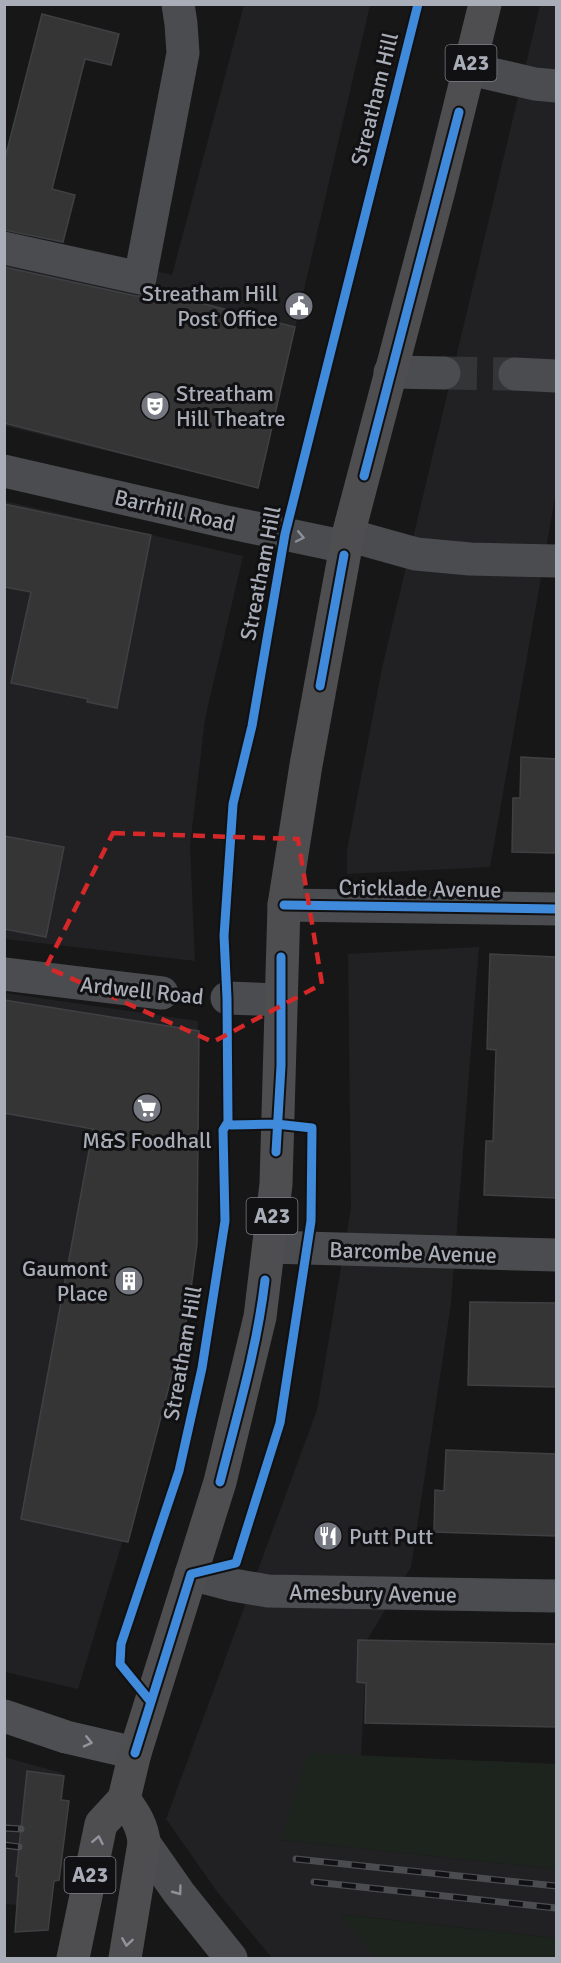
<svg xmlns="http://www.w3.org/2000/svg" width="561" height="1963" font-family="Signika,sans-serif">
  <style>
    .built { fill: #212123 }
    .green { fill: #1d241e }
    .building { fill: #353536; stroke: #3f4043; stroke-width: 1.5 }
    .lines { fill: none; stroke-linecap: round; stroke-linejoin: round }
    .minor-tunnel { stroke: #343537; stroke-width: 33; stroke-dasharray: 33 16; stroke-linecap: butt }
    .minor { stroke: #4b4c50; stroke-width: 33 }
    .major { stroke: #4d4f52; stroke-width: 33 }
    .highway { stroke: #4e4e51; stroke-width: 33 }
    .rail-casing { stroke: #4b4c4f; stroke-width: 7 }
    .rail { stroke: #111113; stroke-width: 4.5; stroke-dasharray: 14; stroke-linecap: butt }
    .cycleway-casing { stroke: #111113; stroke-width: 13 }
    .cycleway { stroke: #408adc; stroke-width: 9 }
    .oneway { stroke: #8c9099 }
    .oneway2 { stroke: #91969e }
    .oneway3 { stroke: #92959e }
    .marked { fill: none; stroke: #d62828; stroke-width: 4.5; stroke-dasharray: 12 8; stroke-linejoin: round }
    .labels { text-anchor: middle; stroke-width: 6; stroke-linejoin: round; paint-order: stroke }
    .shield { fill: #111113; stroke: #7b7e86; stroke-width: 1.5 }
    .shield-label { font-size: 21px; font-weight: bold; fill: #a8adb8 }
    .street-label { font-size: 22px; fill: #a8adb8; stroke: #111113 }
    .poi-label { font-size: 22px; fill: #a8adb8; stroke: #111113; text-anchor: end }
  </style>
  <rect width="100%" height="100%" fill="#171717"/>
  <path class="built" d="M244,5H370L258,488L5,426L4,233L172,275Z
    M540,5H556V492L490,867L347,874V850L382,668Z
    M5,501L243,556L205,719L190,846L195,961L5,939Z
    M479,947L451,1304L411,1567L367,1640L361,1757L281,1840L556,1869V1938L340,1914L376,1958H272L218,1893L166,1819L317,1410L351,1208L348,954Z
    M5,993L198,1021L193,1252L178,1357L78,1689L5,1672Z
    M4,1757L62,1773L63,1798L51,1796L69,1801L61,1870L59,1880L54,1881L48,1930L15,1931L18,1905L5,1904Z"/>
  <path class="green" d="M308,1753L556,1764V1869L281,1840Z
    M339,1914L556,1938V1958H376Z"/>
  <path class="building" d="M42,14L119,34L111,65L85,59L52,189L75,195L63,242L4,230V162Z
    M4,267L136,296H145L153,291L295,327L258,488L4,423Z
    M4,504L151,535L117,708L87,702L88,699L11,683L31,592L4,587Z
    M521,757L556,759V853L512,852L513,798H520Z
    M4,836L64,847L46,937L4,929Z
    M490,954L556,957V1198L484,1195L486,1141H493L496,1050L487,1049Z
    M4,1000L199,1031L197,1244L187,1318L128,1542L21,1519L93,1129L4,1113Z
    M470,1302L556,1303V1387L468,1385Z
    M446,1450L556,1454V1536L434,1532L435,1490L444,1491Z
    M358,1640L556,1644V1727L365,1723L366,1683L357,1682Z
    M27,1771L64,1776L61,1800L69,1801L59,1880L54,1881L48,1930L15,1932L19,1877L16,1876Z"/>
  <g class="lines">
    <path class="minor-tunnel" d="M444,373L515,374"/>
    <path class="minor" d="M470,69L535,84L556,86
      M4,248L140,278L183,53L181,24L178,4
      M390,372L444,373
      M515,374L556,376
      M4,471L222,521L346,547
      M348,535L416,554L470,559L556,561
      M284,905L556,909
      M4,974L162,993
      M227,998L280,1000
      M269,1247L556,1255
      M191,1574L233,1585L268,1591L556,1596
      M144,1843L179,1893L231,1958"/>
    <path class="major" d="M4,1716L66,1737L135,1753"/>
    <path class="highway" d="M73,1958L101,1824L124,1799
      M125,1958L144,1843C143,1826 134,1813 124,1799L135,1753L220,1482L260,1317L276,1184L284,905L306,765L348,535L439,190L485,4"/>
    <g class="rail-casing">
      <path id="rail" d="M4,1828L21,1829
        M4,1845L19,1847
        M296,1859L556,1886
        M314,1882L556,1908"/>
    </g>
    <use href="#rail" class="rail"/>
    <g class="cycleway-casing">
      <path id="cycleway" d="M364,476L459,112
        M320,686L344,555
        M284,905L556,909
        M276,1152L281,1066V957
        M220,1482C237,1415 257,1349 265,1280
        M151,1702L120,1664L121,1644L179,1471L202,1368L225,1221L223,1130L228,1122L227,998L224,936L233,804L252,726L285,534L418,4
        M135,1753L191,1574L236,1563L280,1423L311,1221L312,1128L276,1124L231,1125L228,1122"/>
    </g>
    <use href="#cycleway" class="cycleway"/>
  </g>
  <defs><path id="oneway-chevron" d="M-2-3.5L2.5 0L-2 3.5" fill="none" stroke-width="1.6" stroke-linecap="round" stroke-linejoin="round" transform="scale(1.5)"/></defs>
  <g class="oneway">
    <use href="#oneway-chevron" transform="translate(300 537) rotate(12)"/>
    <use href="#oneway-chevron" transform="translate(178 1891) rotate(53)"/>
  </g>
  <use class="oneway2" href="#oneway-chevron" transform="translate(88 1742) rotate(13)"/>
  <g class="oneway3">
    <use href="#oneway-chevron" transform="translate(98 1840) rotate(-79)"/>
    <use href="#oneway-chevron" transform="translate(127 1942) rotate(99)"/>
  </g>
  <path class="marked" d="M113,833L298,839L322,984L213,1042L46,967Z"/>
  <defs>
    <g id="civic-disc" transform="scale(1.5)"><circle r="9.5" fill="#757880" stroke="#111113"/><path d="M-.6-6.5H3V-4.5H.6V-3L4-1V1h2V6H-6V1h2V-1L-.6-3ZM-1.2 2.5V6h2.4V2.5Z" fill="#fff"/></g>
    <g id="theatre-disc" transform="scale(1.5)"><circle r="9.5" fill="#757880" stroke="#111113"/><path d="M-5-5.5Q0-4 5-5.5V0Q5 5 0 6Q-5 5-5 0ZM-3.3-2.5H-1v1.5H-3.3ZM1-2.5H3.3v1.5H1ZM-2.8 1Q0 5.5 2.8 1Z" fill="#fff"/></g>
    <g id="supermarket-disc" transform="scale(1.5)"><circle r="9.5" fill="#757880" stroke="#111113"/><path d="M-6-5.5h2.5l.6 2H6L4.5 2H-2.5L-4.4-4H-6ZM-1.5 3.2a1.3 1.3 0 1 0 .1 0ZM3 3.2a1.3 1.3 0 1 0 .1 0Z" fill="#fff"/></g>
    <g id="building-disc" transform="scale(1.5)"><circle r="9.5" fill="#757880" stroke="#111113"/><path d="M-4-6H4V6H1V3H-1V6H-4ZM-2.5-4.3h1.7v1.8h-1.7ZM.8-4.3h1.7v1.8H.8ZM-2.5-1h1.7V.8h-1.7ZM.8-1h1.7V.8H.8Z" fill="#fff"/></g>
    <g id="restaurant-disc" transform="scale(1.5)"><circle r="9.5" fill="#757880" stroke="#111113"/><path d="M-5-6h1v4h1v-4h1v4h1v-4h1v5L-1.5 .5V6h-2V.5L-5-1ZM5-6V6H3V1.5H1.5Q1.5-4 5-6Z" fill="#fff"/></g>
  </defs>
  <g fill-rule="evenodd">
    <use href="#civic-disc" x="299" y="306"/>
    <use href="#theatre-disc" x="155" y="406"/>
    <use href="#supermarket-disc" x="147" y="1108"/>
    <use href="#building-disc" x="129" y="1281"/>
    <use href="#restaurant-disc" x="328" y="1536"/>
  </g>
  <g class="labels">
    <g class="shield">
      <rect x="445.5" y="45" width="51" height="36" rx="4.5"/>
      <rect x="246.5" y="1198" width="51" height="36" rx="4.5"/>
      <rect x="64.5" y="1857" width="51" height="36" rx="4.5"/>
    </g>
    <g class="shield-label">
      <text x="471" y="70">A23</text>
      <text x="272" y="1223">A23</text>
      <text x="90" y="1882">A23</text>
    </g>
    <g class="street-label">
      <text transform="translate(374 99) rotate(-76)" y="8">Streatham Hill</text>
      <text transform="translate(175 510) rotate(13)" y="8">Barrhill Road</text>
      <text transform="translate(260 573) rotate(-79)" y="8">Streatham Hill</text>
      <text transform="translate(420 888) rotate(1)" y="8">Cricklade Avenue</text>
      <text transform="translate(142 990) rotate(6)" y="8">Ardwell Road</text>
      <text transform="translate(413 1252) rotate(2)" y="8">Barcombe Avenue</text>
      <text transform="translate(182 1353) rotate(-80)" y="8">Streatham Hill</text>
      <text transform="translate(373 1593) rotate(1)" y="8">Amesbury Avenue</text>
    </g>
    <g class="poi-label">
      <text x="278" y="301">Streatham Hill<tspan x="278" dy="25">Post Office</tspan></text>
      <text x="176" y="401" text-anchor="start">Streatham<tspan x="176" dy="25">Hill Theatre</tspan></text>
      <text x="147" y="1148" text-anchor="middle">M&amp;S Foodhall</text>
      <text x="108" y="1276">Gaumont<tspan x="108" dy="25">Place</tspan></text>
      <text x="349" y="1544" text-anchor="start">Putt Putt</text>
    </g>
  </g>
  <rect width="561" height="1963" fill="none" stroke="#a8adb8" stroke-width="12"/>
</svg>
